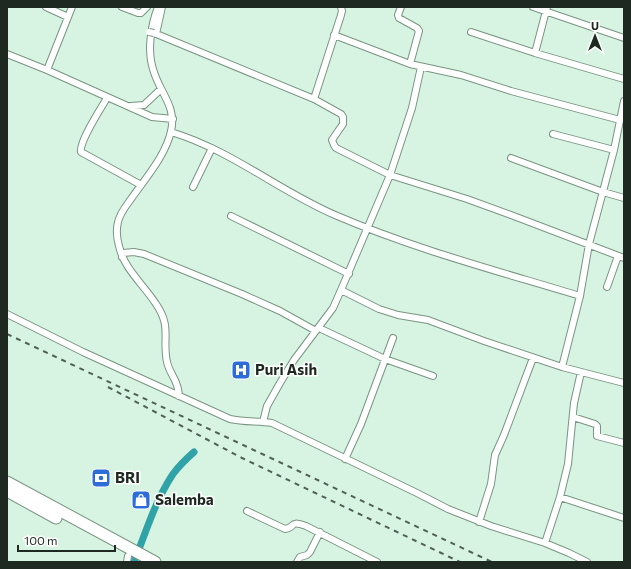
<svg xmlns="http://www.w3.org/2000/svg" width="631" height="569" font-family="Commissioner,sans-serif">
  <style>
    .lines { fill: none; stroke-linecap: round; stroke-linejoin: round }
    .canal { stroke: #2fa3a7; stroke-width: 7 }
    .street-casing { stroke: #799483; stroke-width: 8 }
    .highway-casing { stroke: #799483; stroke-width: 13 }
    .street { stroke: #fff; stroke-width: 6 }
    .highway { stroke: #fff; stroke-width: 11 }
    .rail { stroke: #4f5f55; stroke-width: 2; stroke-dasharray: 5 5; stroke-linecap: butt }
    .street-bridge-casing { stroke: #799483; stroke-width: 8; stroke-linecap: butt }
    .street-bridge { stroke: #fff; stroke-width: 6 }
    .labels { text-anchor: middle; stroke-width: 3; stroke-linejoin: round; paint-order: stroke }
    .poi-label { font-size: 15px; font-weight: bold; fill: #1e2922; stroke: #fff; text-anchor: start }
  </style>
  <rect width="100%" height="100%" fill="#d6f4e1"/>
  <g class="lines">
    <path class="canal" d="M134,562C146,532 155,501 173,474C179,466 186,459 194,452"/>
    <g class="street-casing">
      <path id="street" d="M46,7L68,17
        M122,7L138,13H141L147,7
        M158,7C151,25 147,50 153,69C159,92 177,106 171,131C166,155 145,179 131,199C126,206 120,213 118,222C116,230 117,239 119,246C124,269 144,285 156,304C172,327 162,339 167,362C170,376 178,378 179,396
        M401,7L398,15L399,18L417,28L419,31L410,64
        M533,7L624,38
        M471,32L535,53L624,79
        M154,33L314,99L341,114L343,117V124L332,140L334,145L336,148L390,175L467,199L511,215L624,258
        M156,34L162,7
        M334,35L410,64L461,75L511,91L620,120
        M535,53L547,7
        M7,54L47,70L152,117L173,119
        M47,70L72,7
        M107,98C101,108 79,142 81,152L141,185
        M314,99L341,15L342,11L341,7
        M131,106L144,105L161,89
        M171,132C231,150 279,191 335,215C414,249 498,271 580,296
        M553,134L614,150
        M511,158L603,192L624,198
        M193,187L212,148
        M231,216L349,274
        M122,257L123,253L134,252L144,254L242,294L280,311L316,331
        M607,287L618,256
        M341,290L379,309L398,315L428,320L484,341L562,367L624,383
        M7,314L83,352L230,419C244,422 258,421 272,423L417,493L448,509L491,526L545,543L569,553L587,562
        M319,328L385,359L433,376
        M562,367L580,296L589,244L614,150L624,101
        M573,417L595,424L597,426V436L624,443
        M263,422L267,406L280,383L294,360L333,308L341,290L390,175L412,108L421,67
        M345,459L361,424L393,338
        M560,497L624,518
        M247,511L285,529C297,527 288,520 306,526L377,562
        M479,522L491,484L495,455L504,435L533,358
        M545,543L560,497L568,464L574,403L581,372
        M127,562L128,556
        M297,562L300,557L307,555L310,552L320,532"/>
    </g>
    <g class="highway-casing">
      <path id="highway" d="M7,482L155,562
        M7,491L56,518"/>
    </g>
    <use href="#street" class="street"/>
    <use href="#highway" class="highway"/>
    <path class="rail" d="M7,334L492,562
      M108,387L242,458L460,562"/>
    <g class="street-bridge-casing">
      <path id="street-bridge" d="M149,32L154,33"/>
    </g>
    <use href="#street-bridge" class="street-bridge"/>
  </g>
  <defs>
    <g id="hospital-square" transform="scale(1)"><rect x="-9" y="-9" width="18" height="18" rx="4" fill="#2c6dda" stroke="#fff"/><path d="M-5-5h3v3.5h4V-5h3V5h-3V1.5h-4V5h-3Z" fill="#fff"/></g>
    <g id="bank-square" transform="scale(1)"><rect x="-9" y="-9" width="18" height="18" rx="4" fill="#2c6dda" stroke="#fff"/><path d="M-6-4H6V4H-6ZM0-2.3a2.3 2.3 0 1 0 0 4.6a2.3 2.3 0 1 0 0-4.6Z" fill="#fff"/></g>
    <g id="shop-square" transform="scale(1)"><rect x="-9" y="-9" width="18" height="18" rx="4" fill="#2c6dda" stroke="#fff"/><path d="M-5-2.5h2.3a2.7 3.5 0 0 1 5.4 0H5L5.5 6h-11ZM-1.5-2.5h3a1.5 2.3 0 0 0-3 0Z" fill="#fff"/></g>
  </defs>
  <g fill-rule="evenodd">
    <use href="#hospital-square" x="241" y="370"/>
    <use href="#bank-square" x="101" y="478"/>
    <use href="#shop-square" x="141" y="500"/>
  </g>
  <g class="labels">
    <g class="poi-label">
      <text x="255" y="375">Puri Asih</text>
      <text x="115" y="483">BRI</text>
      <text x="155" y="505">Salemba</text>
    </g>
  </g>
  <rect width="631" height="569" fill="none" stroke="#1e2922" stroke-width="16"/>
  <g transform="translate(595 36)" stroke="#ffffff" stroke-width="3" paint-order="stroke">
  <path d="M0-3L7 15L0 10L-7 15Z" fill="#1e2922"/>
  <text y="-6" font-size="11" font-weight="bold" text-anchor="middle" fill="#1e2922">U</text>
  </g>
  <path d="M18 545v6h97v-6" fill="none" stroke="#1e2922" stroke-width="2"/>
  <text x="24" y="545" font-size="12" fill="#1e2922" stroke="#ffffff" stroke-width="3" paint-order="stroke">100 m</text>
</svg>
